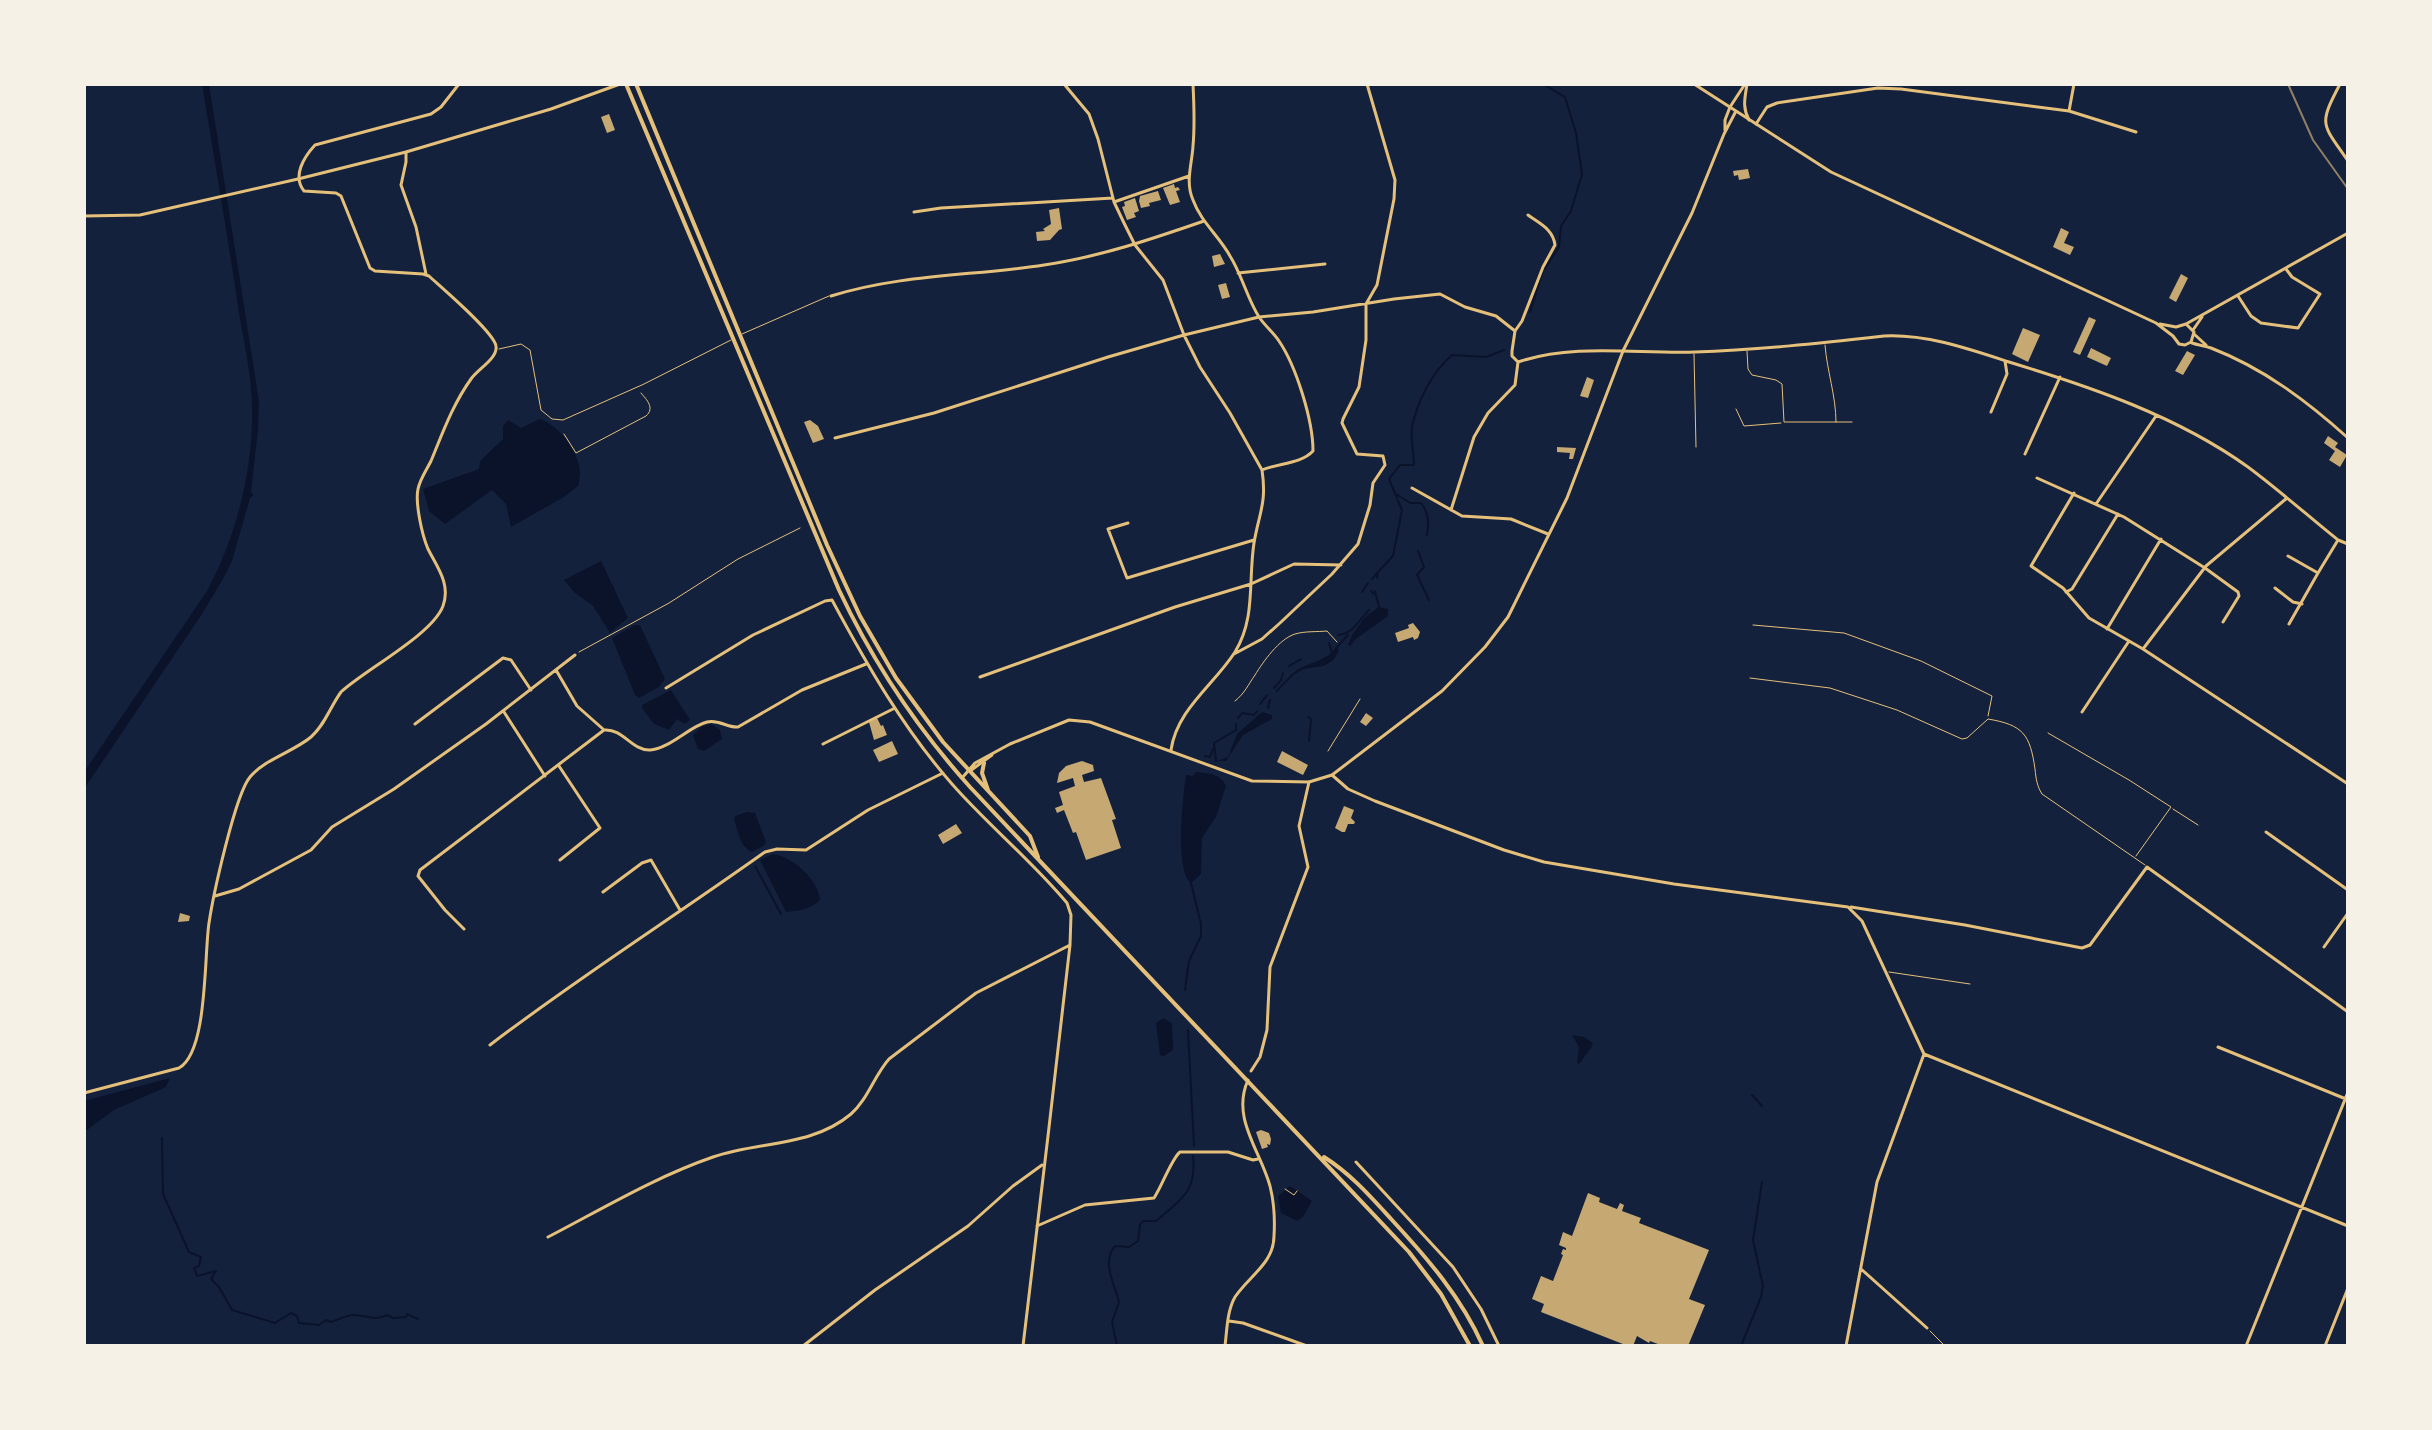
<svg xmlns="http://www.w3.org/2000/svg" width="2432" height="1430" font-family="'Crimson Pro',serif">
  <style>
    .water { fill: #0b132b }
    .lines { fill: none; stroke-linecap: round; stroke-linejoin: round }
    .stream { stroke: #0b132b; stroke-width: 2 }
    .building { fill: #c6a872 }
    .path { stroke: #e5c07b; stroke-width: 1 }
    .service { stroke: #e5c07b; stroke-width: 1 }
    .minor { stroke: #e5c07b; stroke-width: 3 }
    .tertiary { stroke: #e5c07b; stroke-width: 3 }
    .primary { stroke: #e5c07b; stroke-width: 4 }
    .rail { stroke: #918062; stroke-width: 2 }
  </style>
  <rect width="100%" height="100%" fill="#14213d"/>
  <path class="water" d="M202,84H209L259,401L258,429L251,492L254,495L250,498L232,561L223,579L200,617L84,789V772L207,591C236,537 253,471 252,409C252,375 243,340 238,307C227,232 214,158 202,84Z
    M540,419C559,425 579,452 580,472C580,477 579,482 578,486L564,497L511,527L506,504L492,490L445,524L429,511L423,489L479,469L480,461L503,439V426L508,420L521,428Z
    M601,561L628,618L610,633L593,606L574,592L564,580Z
    M1379,607L1388,609V616L1356,639L1350,646L1348,645L1352,635L1365,617Z
    M635,625H640L665,679L659,687L639,698L635,695L612,638Z
    M1336,647L1339,650C1330,672 1315,664 1300,671C1291,676 1283,686 1276,693V690C1283,684 1288,676 1296,671C1310,661 1326,662 1336,647Z
    M671,690L690,720L685,724L677,719L669,730L654,724L642,708V705Z
    M1262,712L1272,715V719L1243,735L1226,761H1217L1228,757L1237,734Z
    M711,724L720,730L722,739L704,751L698,749L693,735L701,727Z
    M1196,772C1208,773 1221,774 1226,786L1216,817L1202,838L1201,874L1191,883C1174,868 1183,798 1186,775L1193,776Z
    M747,812L755,813L766,842L765,845L752,852C740,847 738,831 734,819L735,816Z
    M773,854C793,857 818,879 820,900C812,909 798,911 786,912L760,860Z
    M1163,1018L1172,1023L1173,1050L1164,1056L1160,1055L1156,1023Z
    M1572,1035L1584,1037L1593,1043L1591,1048L1579,1064L1577,1063L1579,1047Z
    M170,1078L166,1087L114,1110L84,1132V1101Z
    M1290,1186L1312,1201L1303,1217L1297,1221L1281,1213L1278,1196Z"/>
  <g class="lines">
    <path class="stream" d="M1530,312L1543,271L1559,247L1561,226L1571,211L1582,174L1576,133L1565,97L1543,84
      M1396,494L1410,503H1421C1429,513 1429,523 1427,535
      M1418,551L1424,567L1417,575L1429,600
      M1377,578L1378,572L1393,556L1402,510L1389,479L1400,465H1414C1414,452 1410,439 1412,427C1417,402 1432,372 1452,355L1486,357L1504,350
      M1372,579L1378,572
      M1371,591L1374,594
      M1375,591L1379,607
      M1362,592L1368,583
      M1338,635C1353,634 1358,621 1369,610
      M1329,643L1332,653
      M1336,648L1348,635
      M1289,666L1301,659
      M1274,688L1281,680L1283,673
      M1260,704L1267,695
      M1268,708L1270,700
      M1308,717L1311,719
      M1238,718L1242,713L1254,715L1257,711
      M1309,741L1311,721
      M1205,756L1210,757L1213,749
      M1216,761L1214,743L1236,730V724
      M755,866L781,914
      M1185,990L1189,961L1201,936V924L1191,883
      M1188,1030L1194,1146
      M1752,1095L1762,1106
      M162,1138L163,1194L189,1252L201,1257L199,1266L194,1268L197,1276L216,1271L211,1279L219,1287L232,1310L275,1323L291,1313L297,1316L299,1323L319,1325L326,1320L331,1322C337,1320 345,1316 352,1315C365,1314 374,1322 387,1315L393,1318L406,1317L407,1314L418,1319
      M1117,1346L1112,1322L1119,1302C1115,1285 1101,1262 1115,1246L1129,1247L1138,1241L1140,1225L1143,1221H1156C1180,1200 1197,1193 1193,1156
      M1741,1346L1761,1297L1763,1286L1753,1240L1762,1182"/>
  </g>
  <path class="building" d="M609,114L615,130L607,133L601,117Z
    M1748,169L1750,178L1739,180L1738,175L1734,176L1733,171Z
    M1174,184L1175,188L1178,187L1180,190L1176,191L1180,202L1170,205L1163,188Z
    M1158,191L1161,200L1149,203L1150,206L1141,208L1139,201L1140,196Z
    M1135,198L1139,211L1134,213L1136,217L1127,220L1122,207L1125,206L1124,202Z
    M1059,208L1062,229L1059,230L1050,240L1037,241L1036,232L1045,231L1043,229L1051,224L1049,210Z
    M2061,228L2069,232L2064,243L2074,247L2070,255L2053,247Z
    M1220,254L1225,264L1214,267L1212,256Z
    M2181,274L2188,278L2176,302L2169,298Z
    M1226,283L1230,297L1222,299L1218,285Z
    M2089,317L2096,320L2080,355L2073,352Z
    M2023,328L2040,335L2028,362L2012,354Z
    M2091,348L2111,358L2107,366L2087,357Z
    M2187,351L2195,355L2183,375L2175,371Z
    M1587,377L1594,380L1588,398L1580,396Z
    M810,420L818,426L824,439L813,443L804,422Z
    M2328,436L2338,443L2335,447L2347,455L2340,467L2329,460L2335,451L2324,443Z
    M1557,447L1576,448L1573,459H1569L1570,453L1557,452Z
    M1413,623L1420,632L1418,638L1414,640L1413,637L1398,642L1395,633L1409,628L1408,625Z
    M1366,713L1373,718L1366,726L1360,722Z
    M877,718L881,726L883,725L887,735L874,740L869,722Z
    M892,741L898,754L879,762L873,750Z
    M1282,751L1308,765L1303,775L1277,762Z
    M1082,761L1093,765L1094,771L1082,775L1084,782L1101,778L1116,819L1112,820L1121,848L1086,860L1076,832L1073,833L1064,810L1057,813L1055,808L1063,805L1059,792L1075,786L1073,778L1057,783L1059,773L1066,766Z
    M1344,806L1354,810L1351,818L1355,822L1354,824H1348L1345,832H1342L1335,828Z
    M956,824L962,833L943,844L938,835Z
    M180,913L190,916L189,921L178,922Z
    M1261,1130L1269,1133L1271,1139L1270,1145L1267,1144L1268,1147L1262,1149L1256,1132Z
    M1588,1193L1600,1198L1599,1202L1617,1209L1620,1203L1624,1205L1622,1211L1641,1218L1639,1223L1709,1250L1689,1299L1705,1305L1688,1346H1663L1650,1341L1649,1343L1637,1336L1633,1346H1628L1541,1312L1544,1304L1532,1299L1541,1276L1553,1281L1563,1255L1561,1254L1563,1249L1566,1250V1248L1559,1245L1563,1232L1572,1236Z"/>
  <g class="lines">
    <path class="path" d="M564,434L576,453L646,416C655,408 647,400 641,393
      M579,652L669,603L738,559L800,528
      M1235,701C1245,693 1248,685 1255,675C1263,662 1279,639 1295,634C1305,631 1317,632 1327,631L1337,642
      M1328,751L1360,699
      M1285,1189L1294,1195L1297,1191
      M1930,1331L1945,1346"/>
    <path class="service" d="M742,334L829,296
      M1825,345C1827,371 1836,396 1836,422
      M499,349L521,344L530,350L541,410L552,419L563,420L644,384L731,340
      M1747,351L1748,369L1752,375L1776,380L1782,384L1784,422H1852
      M1694,354L1696,447
      M1736,409L1744,426L1781,423
      M1753,625L1844,633L1921,661L1992,696L1988,716
      M1750,678L1830,688L1897,710L1962,739L1967,738L1988,719C2023,725 2030,734 2035,769C2036,779 2037,786 2042,794L2145,865
      M2048,733L2129,780L2171,807L2136,856
      M2173,809L2198,825
      M1889,972L1970,984"/>
    <path class="minor" d="M1064,84L1089,114L1098,139L1114,202L1124,223L1135,245L1163,280L1184,335L1200,367L1230,413L1262,470
      M1747,84C1745,98 1742,107 1749,120
      M2340,84C2318,126 2322,123 2348,161
      M1730,107L1745,84
      M2069,111L2074,84
      M1756,124L1767,107L1777,103L1878,88L1901,89L2069,111L2136,132
      M406,152V162L401,185L416,227L426,274
      M1114,202L1189,176
      M914,212L941,208L1113,198
      M1238,273L1325,264
      M831,296C902,274 972,276 1044,265C1099,257 1152,239 1204,221
      M2238,296L2251,316L2261,323L2298,328L2320,294L2292,277L2286,269
      M1518,362C1574,343 1637,354 1695,352C1758,350 1821,343 1884,336C1927,334 1969,349 2009,362C2091,387 2177,416 2248,467C2279,490 2308,516 2338,540L2348,544
      M1991,412L2007,374L2005,361
      M835,438L934,413L1108,357L1184,335L1259,317L1313,312L1394,299L1440,294L1465,307L1496,316L1515,331
      M2025,454L2060,377
      M2037,478L2124,517L2205,568L2238,592L2239,596L2223,622
      M1412,488L1462,516L1511,519L1548,534
      M2074,493L2031,566L2063,588L2089,618L2143,649L2348,784
      M2096,504L2156,416
      M1451,510L1474,437L1488,413L1515,385L1518,362L1512,356V351L1515,331L1522,321L1543,267L1555,245C1553,229 1540,224 1528,215
      M1128,523L1108,529L1127,578L1254,540
      M2288,556L2318,573L2338,540
      M2348,571V578
      M2275,588L2293,602L2302,604
      M2066,592L2072,589L2118,514
      M2289,624L2318,573
      M2107,629L2161,539
      M2143,649L2206,566L2287,498
      M1234,654L1262,639L1280,623L1332,574L1358,544L1370,505L1373,483L1385,465L1383,456L1357,454L1342,423L1343,419L1359,387L1366,340V304L1377,285L1394,199L1395,180L1367,84
      M556,670L577,706L603,729
      M980,677L1175,607L1251,584L1294,564L1341,565
      M666,688L753,635L825,601L832,600C867,665 903,728 952,784C988,825 1031,860 1067,903L1071,915L1070,945C1055,1079 1039,1212 1023,1346
      M504,712L545,776
      M2082,712L2129,641
      M415,724L503,658L511,660L531,690
      M823,744L895,708
      M1171,750C1177,709 1214,685 1235,652C1256,618 1248,581 1254,543C1259,513 1267,503 1262,470C1278,463 1301,464 1313,451C1313,420 1296,366 1279,341C1273,332 1265,326 1259,317C1247,298 1242,275 1230,256C1219,236 1201,222 1193,200C1185,182 1192,164 1193,146C1195,125 1194,104 1193,84
      M559,766L600,828L560,860
      M1332,775L1348,789L1375,801L1504,850L1544,862L1674,884L1848,907L1862,921L1924,1054L2348,1226
      M2266,832L2348,890
      M603,892L642,863L651,860L680,910
      M215,896L239,889L311,850L332,827L394,789L486,724L575,655
      M1851,907L1965,925L2082,948L2090,945L2147,867L2348,1012
      M464,929L445,910L418,876L420,870L604,730C623,728 632,751 650,750C669,749 690,726 707,722C719,719 727,728 738,727L802,690L866,664
      M2324,947L2348,913
      M490,1045C579,977 674,917 765,852L777,849L806,850L868,810L943,773
      M2218,1047L2346,1099
      M1251,1071L1260,1057L1267,1030L1270,967L1308,867L1299,826L1309,782
      M84,1093L179,1068C208,1052 204,955 209,923C213,896 235,795 250,777C265,759 293,752 311,737C325,725 330,707 341,692C366,669 432,635 443,606C451,584 437,567 428,549C422,535 415,503 418,489C420,479 427,469 431,461C443,432 453,404 471,379C478,369 498,358 496,346C494,332 442,288 429,276L423,274L375,271L370,268L341,196L336,193L304,191C292,176 304,157 315,145L431,114L441,107L459,84
      M1356,1162L1453,1267L1481,1309L1499,1346
      M1037,1226L1085,1205L1154,1198C1162,1186 1172,1158 1180,1152H1228L1253,1160L1258,1159
      M548,1237C602,1209 655,1177 713,1157C759,1141 812,1147 851,1114C868,1099 874,1076 889,1059L976,993L1070,945
      M1861,1269L1927,1328
      M1229,1321L1243,1323L1307,1346
      M803,1346L875,1290L968,1226L1013,1186L1042,1165
      M1225,1346C1227,1330 1227,1311 1235,1297C1249,1276 1274,1263 1274,1236C1275,1220 1274,1202 1270,1186C1260,1150 1231,1118 1248,1080
      M1846,1346L1877,1182L1924,1054
      M2246,1346L2348,1092
      M2325,1346L2348,1288"/>
    <path class="tertiary" d="M1694,84L1831,172L2156,323L2173,336L2179,344L2185,345L2191,342
      M1725,130V120L1730,107
      M84,216L140,215L298,179L406,152L551,109L620,84
      M2160,324L2176,327L2186,324L2348,233
      M2186,324L2194,332L2191,342
      M2193,330L2202,317
      M2194,334L2206,345
      M2192,343C2198,345 2205,346 2211,348C2263,368 2307,401 2348,438
      M970,771L992,755
      M962,778L975,763L1010,744L1069,720L1090,722L1252,781L1309,782L1332,775L1442,691L1485,647L1508,617L1567,498L1623,351L1692,213L1724,134L1736,111"/>
    <path class="primary" d="M626,84L839,590C873,662 916,727 970,787L1409,1252L1441,1294L1470,1346
      M636,84L827,545L860,616L896,678L943,742L1030,836L1038,857
      M984,763L982,773L988,790
      M1324,1157C1351,1174 1371,1197 1392,1220C1428,1259 1461,1297 1483,1346"/>
    <path class="rail" d="M2288,84L2313,140L2348,189"/>
  </g>
  <rect width="2432" height="1430" fill="none" stroke="#f6f1e7" stroke-width="172"/>
</svg>
